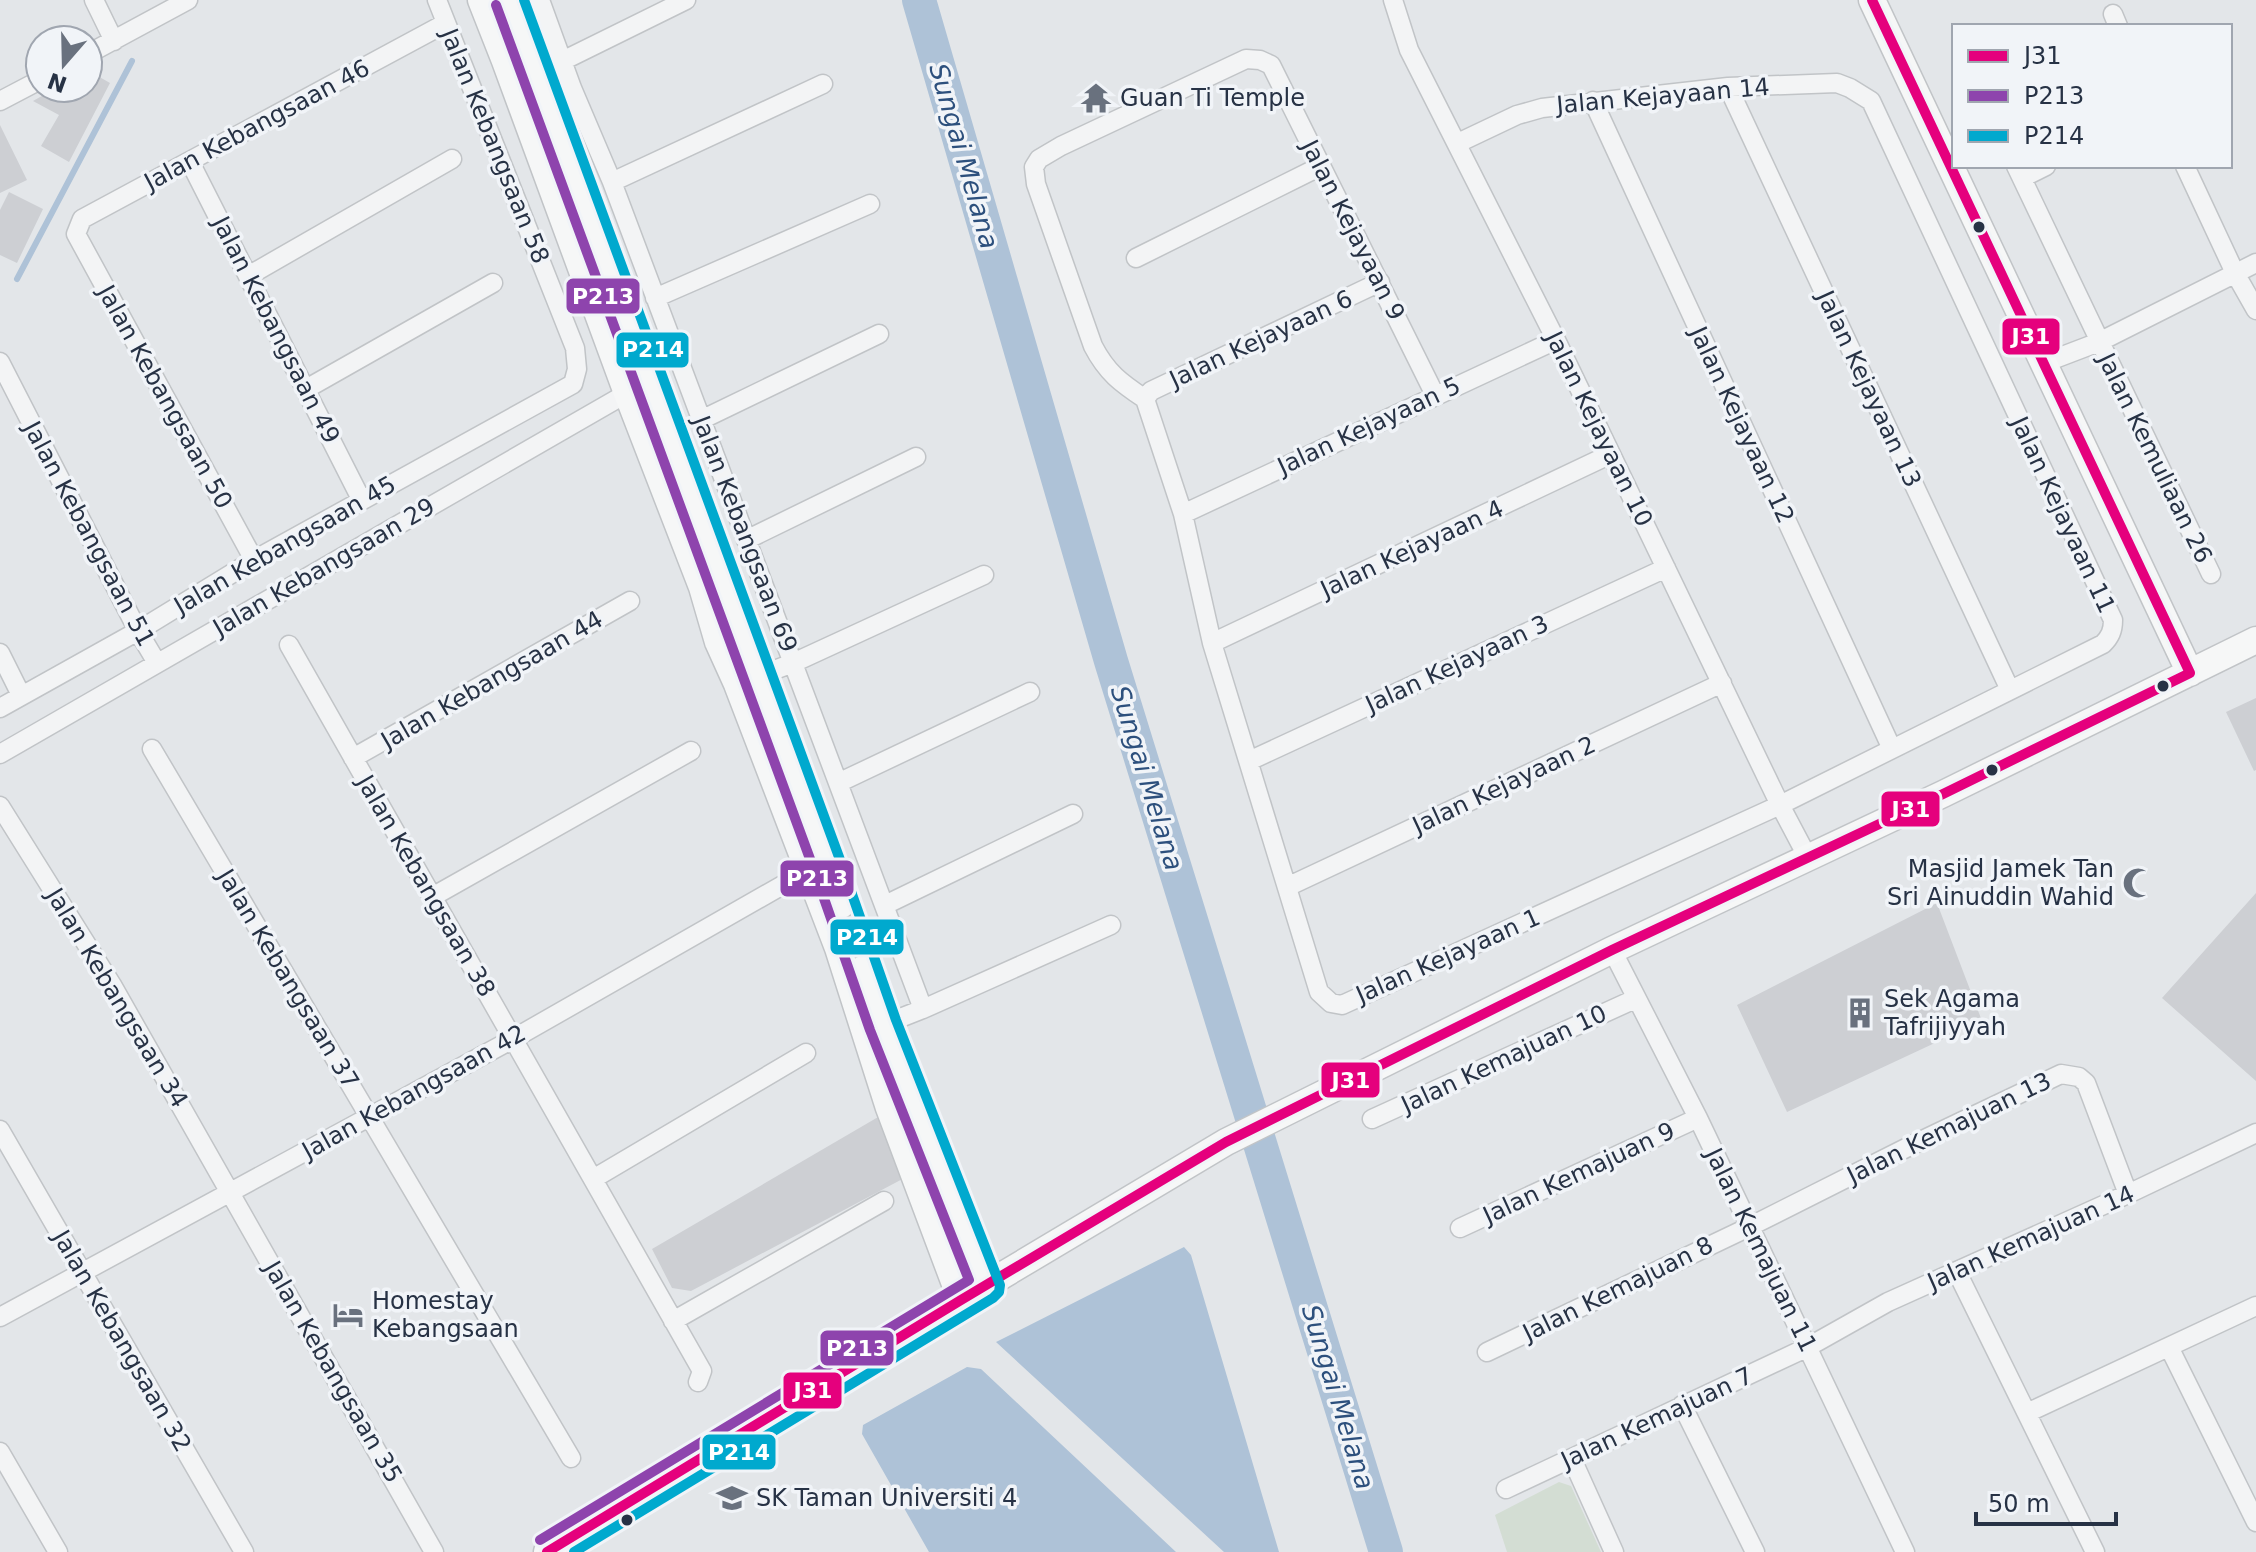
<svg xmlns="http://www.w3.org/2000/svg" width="2256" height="1552" font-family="'DejaVu Sans',sans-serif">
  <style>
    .green { fill: #d3ddd3 }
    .water { fill: #aec2d7 }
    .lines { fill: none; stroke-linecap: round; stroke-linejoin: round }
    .stream { stroke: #aec2d7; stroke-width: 6 }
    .river { stroke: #aec2d7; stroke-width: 34 }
    .building { fill: #cdcfd3 }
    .street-casing { stroke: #c1c4c7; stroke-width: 21 }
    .secondary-casing { stroke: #c1c4c7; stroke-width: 29 }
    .street { stroke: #f3f4f5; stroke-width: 18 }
    .secondary { stroke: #f6f7f7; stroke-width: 26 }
    .bus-1-casing { stroke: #f1f4f8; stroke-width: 16 }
    .bus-2-casing { stroke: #f1f4f8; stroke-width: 16 }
    .bus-3-casing { stroke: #f1f4f8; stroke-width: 16 }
    .bus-1 { stroke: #e5007d; stroke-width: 10 }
    .bus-2 { stroke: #8e44ad; stroke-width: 10 }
    .bus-3 { stroke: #00a9ce; stroke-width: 10 }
    .bus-dot { fill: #273245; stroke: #f1f4f8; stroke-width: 3 }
    .labels { text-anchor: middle; stroke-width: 7; stroke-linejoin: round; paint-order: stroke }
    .street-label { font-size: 24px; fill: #273245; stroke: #f1f4f8 }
    .poi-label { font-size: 24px; fill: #273245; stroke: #f1f4f8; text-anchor: start }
    .water-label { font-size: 26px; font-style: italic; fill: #2d507d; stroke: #f1f4f8 }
    .line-badge { stroke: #f1f4f8; stroke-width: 3 }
    .badge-label { font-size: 22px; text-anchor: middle; font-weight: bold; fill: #fff }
  </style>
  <rect width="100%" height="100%" fill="#e3e6e9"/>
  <path class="green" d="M1559,1482L1571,1486L1601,1552H1507L1495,1515Z"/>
  <path class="water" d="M1184,1247L1191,1255L1279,1552H1224L996,1342Z
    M967,1367L981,1369L1176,1552H929L862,1434L863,1425Z"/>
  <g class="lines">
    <path class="stream" d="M17,279L132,61"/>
    <path class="river" d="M919,0L1111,661L1386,1552"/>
  </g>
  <path class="building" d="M96,75L110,83L69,162L41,146L59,115L33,101L56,88H88V81L92,83Z
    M0,125L27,180L0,193Z
    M9,192L43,209L17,263L0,255V210Z
    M2256,698V770L2254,771L2226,712Z
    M2256,893V1081L2162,998Z
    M1937,903L1982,1021L1787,1112L1737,1005Z
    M885,1113L910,1175L691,1291L672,1288L652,1249Z"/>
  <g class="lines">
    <g class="street-casing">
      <path id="street" d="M94,0L114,41
        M540,0L572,88L612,182L923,1009
        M1393,0L1409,50L1556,340L1780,805L1808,858
        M2113,14L2118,26
        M88,54L188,0
        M536,74L686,0
        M1728,87L2010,690
        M0,101L40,80
        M1593,101L1892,749
        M190,162L361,499
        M2016,166L2211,574
        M2185,166L2235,273L2256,310
        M2022,178L2046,166
        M612,182L823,84
        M1136,258L1321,166
        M248,276L452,159
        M655,298L870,204
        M0,362L138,631L157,663
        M2044,363L2099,342L2256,263
        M306,389L493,283
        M1145,399L1183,514L1212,643L1319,992L1331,1003L1342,1005L1780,805L2103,644C2110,637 2113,631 2113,620L1871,101L1850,88L1837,83L1728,87L1542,108L1517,115L1458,143
        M1145,399C1121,383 1107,373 1093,346L1036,184L1034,167L1039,159L1061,146L1246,59L1260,60L1271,65L1435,395
        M1145,399L1151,391L1380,282
        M701,420L879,334
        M1183,514L1556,340
        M746,540L916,457
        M254,560L76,234L82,219L446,23
        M1212,643L1611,454
        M289,645L702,1371L698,1382
        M0,653L21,695
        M748,680L793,663L984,575
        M0,708L138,631L254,560L573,384L577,369L575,348L437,0
        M152,749L571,1458
        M0,754L636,388
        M353,758L630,601
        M1249,761L1666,568
        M838,783L1030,692
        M0,806L112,985L434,1552
        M1287,887L1722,683
        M432,897L691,751
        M885,905L1073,814
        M1612,950L1698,1118L1905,1552
        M875,1028L923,1009L1111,925
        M1372,1119L1635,999
        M0,1130L244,1552
        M593,1179L806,1053
        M1460,1228L1698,1118
        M1957,1272L2095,1552
        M0,1317L513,1039L816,866
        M673,1321L884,1201
        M2169,1347L2256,1522
        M1487,1352L1749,1227L1908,1147L2061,1074L2079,1077L2086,1083L2128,1194
        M1682,1405L1755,1552
        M2027,1413L2256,1306
        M0,1452L58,1552
        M1572,1459L1614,1552
        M1506,1489L1808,1347L1888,1302L2128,1194L2256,1133"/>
    </g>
    <g class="secondary-casing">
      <path id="secondary" d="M481,0L505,61L627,393L702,587L718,642L737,684L838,948L889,1108L961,1300
        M509,0L841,905
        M1872,0L2190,673
        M863,969L883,1025L986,1286
        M547,1552L961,1300L1226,1142L1612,950L1943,794L2256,640"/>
    </g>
    <use href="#street" class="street"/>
    <use href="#secondary" class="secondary"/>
    <g class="bus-1-casing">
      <path id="bus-1" d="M1872,0L2190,673
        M547,1552L961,1300L1226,1142L1612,950L1943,794L2190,673"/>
    </g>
    <g class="bus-2-casing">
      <path id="bus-2" d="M496,5L813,867L870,1030L969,1280L540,1540"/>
    </g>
    <g class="bus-3-casing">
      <path id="bus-3" d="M524,0L839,857L896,1020L1000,1285L999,1292L993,1298L574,1552"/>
    </g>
    <use href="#bus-1" class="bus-1"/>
    <use href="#bus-2" class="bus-2"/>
    <use href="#bus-3" class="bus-3"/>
  </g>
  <defs>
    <g id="temple-bare" transform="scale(2.4)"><path d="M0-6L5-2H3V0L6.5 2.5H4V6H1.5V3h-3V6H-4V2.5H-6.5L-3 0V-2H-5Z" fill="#69717e" stroke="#f1f4f8" stroke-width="2.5" paint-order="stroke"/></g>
    <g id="mosque-bare" transform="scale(2.4)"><path d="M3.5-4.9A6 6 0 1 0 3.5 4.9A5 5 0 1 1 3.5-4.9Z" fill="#69717e" stroke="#f1f4f8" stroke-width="2.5" paint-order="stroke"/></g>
    <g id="building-bare" transform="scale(2.4)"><path d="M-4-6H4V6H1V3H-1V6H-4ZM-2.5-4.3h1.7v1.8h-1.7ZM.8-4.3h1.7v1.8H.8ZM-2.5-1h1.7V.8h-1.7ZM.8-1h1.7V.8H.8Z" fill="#69717e" stroke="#f1f4f8" stroke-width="2.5" paint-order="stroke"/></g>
    <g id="hotel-bare" transform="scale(2.4)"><path d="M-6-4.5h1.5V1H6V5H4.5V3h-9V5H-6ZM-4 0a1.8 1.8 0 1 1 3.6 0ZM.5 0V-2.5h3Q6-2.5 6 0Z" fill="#69717e" stroke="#f1f4f8" stroke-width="2.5" paint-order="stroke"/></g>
    <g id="school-bare" transform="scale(2.4)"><path d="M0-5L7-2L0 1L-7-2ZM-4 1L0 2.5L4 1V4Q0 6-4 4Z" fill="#69717e" stroke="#f1f4f8" stroke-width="2.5" paint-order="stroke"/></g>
  </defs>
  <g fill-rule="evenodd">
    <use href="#temple-bare" x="1096" y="98"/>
    <use href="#mosque-bare" x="2138" y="883"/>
    <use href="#building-bare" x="1860" y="1013"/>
    <use href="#hotel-bare" x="348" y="1315"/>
    <use href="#school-bare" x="732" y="1498"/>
  </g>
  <g class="bus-dot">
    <circle cx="1979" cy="227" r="7"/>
    <circle cx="2163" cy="686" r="7"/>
    <circle cx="1992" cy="770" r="7"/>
    <circle cx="627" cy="1520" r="7"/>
  </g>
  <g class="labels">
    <g class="street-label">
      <text transform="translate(1663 96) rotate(-5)" y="8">Jalan Kejayaan 14</text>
      <text transform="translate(257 125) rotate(-28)" y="8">Jalan Kebangsaan 46</text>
      <text transform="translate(495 146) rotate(68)" y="8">Jalan Kebangsaan 58</text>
      <text transform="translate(1353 230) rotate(63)" y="8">Jalan Kejayaan 9</text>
      <text transform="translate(276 330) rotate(63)" y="8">Jalan Kebangsaan 49</text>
      <text transform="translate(1261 339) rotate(-25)" y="8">Jalan Kejayaan 6</text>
      <text transform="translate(1869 389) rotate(65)" y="8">Jalan Kejayaan 13</text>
      <text transform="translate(165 397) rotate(61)" y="8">Jalan Kebangsaan 50</text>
      <text transform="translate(1742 425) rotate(65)" y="8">Jalan Kejayaan 12</text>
      <text transform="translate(1369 426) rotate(-25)" y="8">Jalan Kejayaan 5</text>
      <text transform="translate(1599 429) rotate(64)" y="8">Jalan Kejayaan 10</text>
      <text transform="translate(2155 458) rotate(64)" y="8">Jalan Kemuliaan 26</text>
      <text transform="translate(2063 515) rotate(65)" y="8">Jalan Kejayaan 11</text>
      <text transform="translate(89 534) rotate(62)" y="8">Jalan Kebangsaan 51</text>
      <text transform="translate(745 534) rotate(69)" y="8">Jalan Kebangsaan 69</text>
      <text transform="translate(285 545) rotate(-30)" y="8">Jalan Kebangsaan 45</text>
      <text transform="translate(1412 549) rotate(-25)" y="8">Jalan Kejayaan 4</text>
      <text transform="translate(324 567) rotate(-30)" y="8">Jalan Kebangsaan 29</text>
      <text transform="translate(1457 664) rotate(-25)" y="8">Jalan Kejayaan 3</text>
      <text transform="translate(492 680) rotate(-30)" y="8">Jalan Kebangsaan 44</text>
      <text transform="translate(1504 785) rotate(-25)" y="8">Jalan Kejayaan 2</text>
      <text transform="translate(426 886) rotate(60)" y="8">Jalan Kebangsaan 38</text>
      <text transform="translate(1448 956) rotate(-24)" y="8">Jalan Kejayaan 1</text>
      <text transform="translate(288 979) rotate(59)" y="8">Jalan Kebangsaan 37</text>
      <text transform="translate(117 998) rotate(59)" y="8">Jalan Kebangsaan 34</text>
      <text transform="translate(1504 1059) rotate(-25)" y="8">Jalan Kemajuan 10</text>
      <text transform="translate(414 1092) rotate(-29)" y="8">Jalan Kebangsaan 42</text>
      <text transform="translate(1949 1128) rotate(-26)" y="8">Jalan Kemajuan 13</text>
      <text transform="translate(1579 1173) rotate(-25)" y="8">Jalan Kemajuan 9</text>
      <text transform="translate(2031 1238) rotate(-24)" y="8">Jalan Kemajuan 14</text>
      <text transform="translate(1761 1250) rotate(64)" y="8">Jalan Kemajuan 11</text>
      <text transform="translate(1618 1289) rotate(-26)" y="8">Jalan Kemajuan 8</text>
      <text transform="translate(122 1341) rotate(60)" y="8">Jalan Kebangsaan 32</text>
      <text transform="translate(333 1372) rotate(60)" y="8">Jalan Kebangsaan 35</text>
      <text transform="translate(1657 1418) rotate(-25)" y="8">Jalan Kemajuan 7</text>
    </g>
    <g class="poi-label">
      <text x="1120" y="106">Guan Ti Temple</text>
      <text x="2114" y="877" text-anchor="end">Masjid Jamek Tan<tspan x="2114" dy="28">Sri Ainuddin Wahid</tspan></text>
      <text x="1884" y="1007">Sek Agama<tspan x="1884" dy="28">Tafrijiyyah</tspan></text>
      <text x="372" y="1309">Homestay<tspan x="372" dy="28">Kebangsaan</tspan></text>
      <text x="756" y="1506">SK Taman Universiti 4</text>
    </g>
    <g class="water-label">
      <text transform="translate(964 156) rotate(74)" y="9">Sungai Melana</text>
      <text transform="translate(1147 778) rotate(73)" y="9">Sungai Melana</text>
      <text transform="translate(1338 1397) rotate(73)" y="9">Sungai Melana</text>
    </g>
  </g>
  <g class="line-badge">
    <rect x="565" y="277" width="76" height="38" rx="8" fill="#8e44ad"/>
    <rect x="2001" y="317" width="60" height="39" rx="8" fill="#e5007d"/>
    <rect x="615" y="331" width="75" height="38" rx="8" fill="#00a9ce"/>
    <rect x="1880" y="790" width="61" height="38" rx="8" fill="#e5007d"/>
    <rect x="779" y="859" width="76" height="39" rx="8" fill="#8e44ad"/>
    <rect x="829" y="918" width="76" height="38" rx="8" fill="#00a9ce"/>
    <rect x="1320" y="1061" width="61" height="38" rx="8" fill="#e5007d"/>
    <rect x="819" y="1329" width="76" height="38" rx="8" fill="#8e44ad"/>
    <rect x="782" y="1371" width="61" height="39" rx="8" fill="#e5007d"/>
    <rect x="701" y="1433" width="76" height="38" rx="8" fill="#00a9ce"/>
  </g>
  <g class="badge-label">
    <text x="603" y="304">P213</text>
    <text x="2031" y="344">J31</text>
    <text x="653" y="357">P214</text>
    <text x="1911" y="817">J31</text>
    <text x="817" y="886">P213</text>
    <text x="867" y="945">P214</text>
    <text x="1351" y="1088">J31</text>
    <text x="857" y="1356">P213</text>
    <text x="813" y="1398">J31</text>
    <text x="739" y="1460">P214</text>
  </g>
  <rect x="1952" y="24" width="280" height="144" fill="#f1f4f8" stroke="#a0a6b0" stroke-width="2"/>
  <rect x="1968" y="50" width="40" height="12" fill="#e5007d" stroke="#a0a6b0" stroke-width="2"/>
  <text x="2024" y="64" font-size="24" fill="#273245">J31</text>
  <rect x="1968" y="90" width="40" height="12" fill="#8e44ad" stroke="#a0a6b0" stroke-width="2"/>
  <text x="2024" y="104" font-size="24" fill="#273245">P213</text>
  <rect x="1968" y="130" width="40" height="12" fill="#00a9ce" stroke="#a0a6b0" stroke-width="2"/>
  <text x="2024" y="144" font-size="24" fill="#273245">P214</text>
  <g transform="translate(64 64) rotate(200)"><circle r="38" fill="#f1f4f8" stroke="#a0a6b0" stroke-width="2"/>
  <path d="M0-6L14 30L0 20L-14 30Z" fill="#69717e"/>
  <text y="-12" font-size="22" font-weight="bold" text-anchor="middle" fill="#273245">N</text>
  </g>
  <path d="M1976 1512v12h140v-12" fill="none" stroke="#273245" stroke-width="4"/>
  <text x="1988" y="1512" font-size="24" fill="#273245" stroke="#f1f4f8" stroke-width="6" paint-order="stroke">50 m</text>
</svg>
